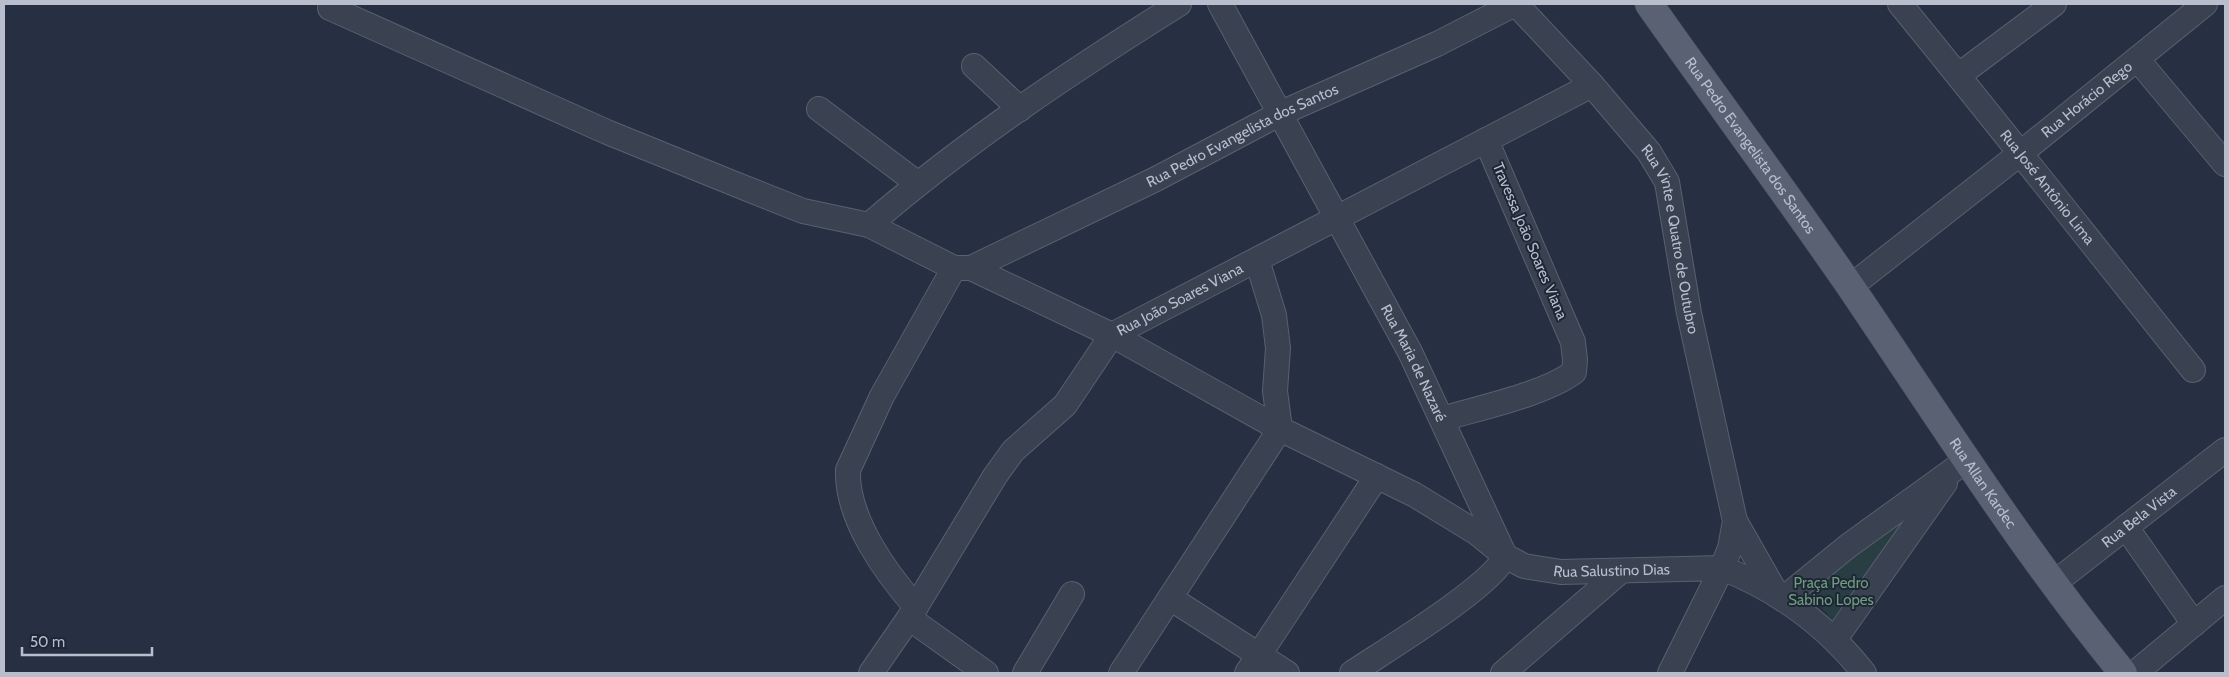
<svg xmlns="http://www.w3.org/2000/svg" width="2229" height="677" font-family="Cabin,sans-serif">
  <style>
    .green { fill: #283e43 }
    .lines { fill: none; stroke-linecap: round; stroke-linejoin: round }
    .minor-casing { stroke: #59606f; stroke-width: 26 }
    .major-casing { stroke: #444b5b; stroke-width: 29 }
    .minor { stroke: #3a4252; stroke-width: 24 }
    .major { stroke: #596172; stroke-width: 28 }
    .labels { text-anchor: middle; stroke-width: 4; stroke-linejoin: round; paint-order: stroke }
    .street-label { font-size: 15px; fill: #b8becc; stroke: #1f2737 }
    .park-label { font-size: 15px; fill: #6e9d7d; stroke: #1f2737 }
  </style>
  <rect width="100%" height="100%" fill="#263042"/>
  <path class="green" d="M1923,503L1832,619L1805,589Z"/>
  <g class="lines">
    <g class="minor-casing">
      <g id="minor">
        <path id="s1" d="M1220,4L1410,352L1505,556C1493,586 1383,652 1352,673"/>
        <path id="s2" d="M1516,4L1592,85L1649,152L1667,182L1689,313L1735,521L1730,548L1722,568C1778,590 1827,626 1864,673"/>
        <path id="s3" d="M1900,4C1999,125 2095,248 2193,370"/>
        <path id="s4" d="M330,8L607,132L740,186L803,211L869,225L954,268H971L1112,335L1280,429L1415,495L1477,533L1505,556L1524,566L1561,572L1722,568L1670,673"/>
        <path d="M2137,59L2225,164"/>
        <path d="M974,66L1020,109"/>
        <path d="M1959,75L2054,4"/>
        <path d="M819,109L917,183"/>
        <path d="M869,225C965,142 1072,71 1179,4"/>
        <path id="s5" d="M971,268L1156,179L1279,114L1437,44L1515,4"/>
        <path id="s6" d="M1850,287L2022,152L2205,4"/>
        <path d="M1442,419C1479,408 1545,394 1574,372L1575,360L1573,342L1486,140"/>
        <path d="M1735,521L1776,593"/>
        <path d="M2126,527L2194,624"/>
        <path id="s7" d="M2053,584L2225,450"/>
        <path d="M1170,598L1287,673"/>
        <path d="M1783,599L1848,546L1967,460"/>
        <path d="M916,607C886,573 846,518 848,470L882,396L954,268"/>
        <path d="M909,618L986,673"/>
        <path d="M1835,639L1945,483"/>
        <path id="s8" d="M871,673L909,618L995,476L1013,451L1065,405L1112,335L1592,85"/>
        <path d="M1025,673L1072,594"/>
        <path d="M1121,673L1280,429L1275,391L1278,348L1274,315L1257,260"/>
        <path d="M1247,673L1377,476"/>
        <path d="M1503,673L1621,571"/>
        <path d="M2135,673L2225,598"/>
      </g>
    </g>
    <g class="major-casing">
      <g id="major">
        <path id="s9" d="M1649,4C1716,99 1786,193 1852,289C1940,419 2024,552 2123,673"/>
      </g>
    </g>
    <use href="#minor" class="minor"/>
    <use href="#major" class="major"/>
  </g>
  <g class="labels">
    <g class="street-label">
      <text dy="5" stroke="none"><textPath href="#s6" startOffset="302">Rua Horácio Rego</textPath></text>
      <text dy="5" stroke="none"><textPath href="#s5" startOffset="302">Rua Pedro Evangelista dos Santos</textPath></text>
      <text dy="5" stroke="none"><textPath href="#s9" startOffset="174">Rua Pedro Evangelista dos Santos</textPath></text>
      <text dy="5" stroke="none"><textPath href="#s3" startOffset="235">Rua José Antônio Lima</textPath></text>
      <text transform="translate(1530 241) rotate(67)" y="5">Travessa João Soares Viana</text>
      <text dy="5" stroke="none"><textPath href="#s2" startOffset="290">Rua Vinte e Quatro de Outubro</textPath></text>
      <text dy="5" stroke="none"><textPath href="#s8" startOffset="494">Rua João Soares Viana</textPath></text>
      <text dy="5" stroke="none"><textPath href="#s1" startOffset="408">Rua Maria de Nazaré</textPath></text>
      <text dy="5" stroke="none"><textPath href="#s9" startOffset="584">Rua Allan Kardec</textPath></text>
      <text dy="5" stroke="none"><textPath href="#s7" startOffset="109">Rua Bela Vista</textPath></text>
      <text dy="5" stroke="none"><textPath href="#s4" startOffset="1412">Rua Salustino Dias</textPath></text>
    </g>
    <g class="park-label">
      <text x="1831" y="588">Praça Pedro<tspan x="1831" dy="17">Sabino Lopes</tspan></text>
    </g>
  </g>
  <rect width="2229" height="677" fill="none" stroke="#b8becc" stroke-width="10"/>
  <path d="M22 647v8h130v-8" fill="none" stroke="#b8becc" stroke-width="2.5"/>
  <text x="30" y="647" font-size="15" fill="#b8becc" stroke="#1f2737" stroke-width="4" paint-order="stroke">50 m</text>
</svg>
